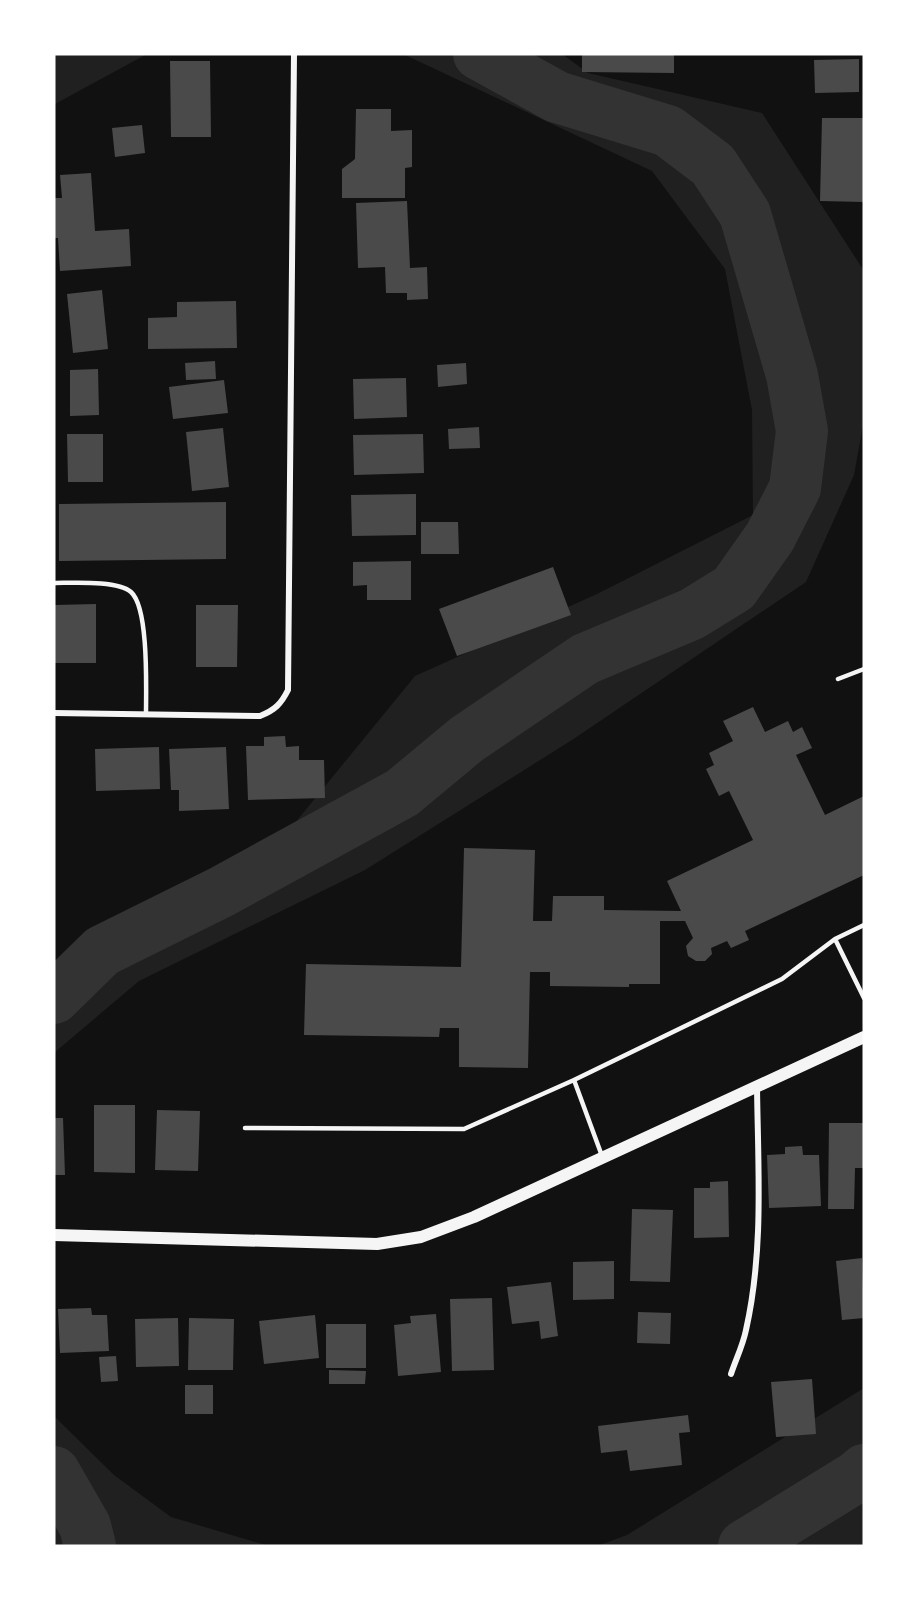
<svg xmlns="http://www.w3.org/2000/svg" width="918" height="1600" font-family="'Noto Sans',sans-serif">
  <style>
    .green { fill: #202020 }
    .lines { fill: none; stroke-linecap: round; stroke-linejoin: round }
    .river { stroke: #333; stroke-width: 52 }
    .building { fill: #4a4a4a }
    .service { stroke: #f5f5f5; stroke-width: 4.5 }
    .minor { stroke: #f5f5f5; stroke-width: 6 }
    .secondary { stroke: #f5f5f5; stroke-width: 12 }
  </style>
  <rect width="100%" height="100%" fill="#111"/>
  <path class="green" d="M54,54H147L55,104L54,108Z
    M403,54H562L588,73L762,113L864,271V420L854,475L806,582L572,740L365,870L139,981L54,1053V973L290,829L415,676L597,594L753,515L752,410L725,269L652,171Z
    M864,1388V1544L597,1546L627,1535Z
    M54,1416L114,1475L171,1517L269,1546H54Z"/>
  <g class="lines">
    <path class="river" d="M54,998L102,951L221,892L402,793L467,739L585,659L692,614L734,588L770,537L795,488L802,431L792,375L745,214L713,165L668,131L557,97L479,54
      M54,1472L85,1526L90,1546
      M744,1546L856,1477L864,1470"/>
  </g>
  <path class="building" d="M582,54H674V73L582,72Z
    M859,59V92L815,93L814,60Z
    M170,61H210L211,137H171Z
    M356,109H391V131L412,130V167L405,168V198H342V169L355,159Z
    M822,118H864V202L820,201Z
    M142,125L145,153L115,157L112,128Z
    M91,173L95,231L129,229L131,266L60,271L58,238H54V198H62L60,175Z
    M407,201L410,268L427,267L428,299L407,300V293H386L385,267L358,268L356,203Z
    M102,290L108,349L73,353L67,294Z
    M236,301L237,348L148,349V318L177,317V302Z
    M215,361L216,379L186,380L185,363Z
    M466,363L467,384L438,387L437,365Z
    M98,369L99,415L70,416V370Z
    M406,378L407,417L354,419L353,379Z
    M224,380L228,413L173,419L169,387Z
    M479,427L480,448L449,449L448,429Z
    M223,428L229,487L192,491L186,432Z
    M67,434H103V482H68Z
    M423,434L424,473L354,475L353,435Z
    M416,494V535L352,536L351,495Z
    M226,502V559L59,561V504Z
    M421,522H458L459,554H421Z
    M411,561V600H367V585L353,586V562Z
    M553,567L571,615L457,656L439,609Z
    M96,604V663H55V605Z
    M196,605H238L237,667H196Z
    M753,707L765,732L788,721L793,732L802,727L812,748L796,755L825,815L864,796V875L745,931L749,940L731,948L727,941L711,948L712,954L705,961H696L688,956L686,946L693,938L685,921H660V984H629V987L550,986V972H530L528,1068L459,1067V1028H440L439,1037L304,1035L306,964L461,967L464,848L535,850L533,921H552L553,896H604V910L681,911L667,881L753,840L729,791L719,796L706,769L714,765L709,753L733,741L723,721Z
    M285,736L286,747L299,746V760H324L325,798L248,800L246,746H264V737Z
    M159,747L160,789L96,791L95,749Z
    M226,747L229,809L179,811V790H171L169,749Z
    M94,1105H135V1173L94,1172Z
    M157,1110L200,1111L198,1171L155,1170Z
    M54,1118H63L65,1175H54Z
    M829,1123H864V1168H855L854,1209H828Z
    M802,1146L803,1155H819L821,1206L769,1208L767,1155L785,1154V1147Z
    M728,1181L729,1237L694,1238V1188H710V1182Z
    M632,1209L673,1210L670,1282L630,1281Z
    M862,1258L864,1318L842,1320L836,1261Z
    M614,1261V1299L573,1300V1262Z
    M551,1282L558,1336L541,1339L539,1321L512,1324L507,1287Z
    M492,1298L494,1370L452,1371L450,1299Z
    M91,1308L92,1315H107L109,1351L60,1353L58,1309Z
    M638,1312L671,1313L670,1344L637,1343Z
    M436,1314L441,1372L398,1376L394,1325L411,1323L410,1316Z
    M315,1315L319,1358L264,1364L259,1321Z
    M178,1318L179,1366L136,1367L135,1319Z
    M189,1318L234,1319L233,1370H188Z
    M326,1324H366V1368H326Z
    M116,1356L118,1381L101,1382L99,1357Z
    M329,1370L366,1371L365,1384H329Z
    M812,1379L816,1434L776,1437L771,1382Z
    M185,1385H213V1414H185Z
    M688,1415L690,1432L679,1433L682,1465L630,1471L627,1450L601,1453L598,1426Z"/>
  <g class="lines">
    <path class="service" d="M54,583C72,583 118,580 131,592C149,608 146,689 146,714
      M838,679L864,669
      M835,939L864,925
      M245,1128L464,1129L574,1080
      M602,1156L574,1080L782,979L835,939L864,998"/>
    <path class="minor" d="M54,713L260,716C275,710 281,704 288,690L294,54
      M731,1374C736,1359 743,1345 746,1330C764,1250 758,1168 757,1087"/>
    <path class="secondary" d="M54,1235L377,1244L421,1237L474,1217L864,1037"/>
  </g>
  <rect width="918" height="1600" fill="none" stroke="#ffffff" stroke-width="111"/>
</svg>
